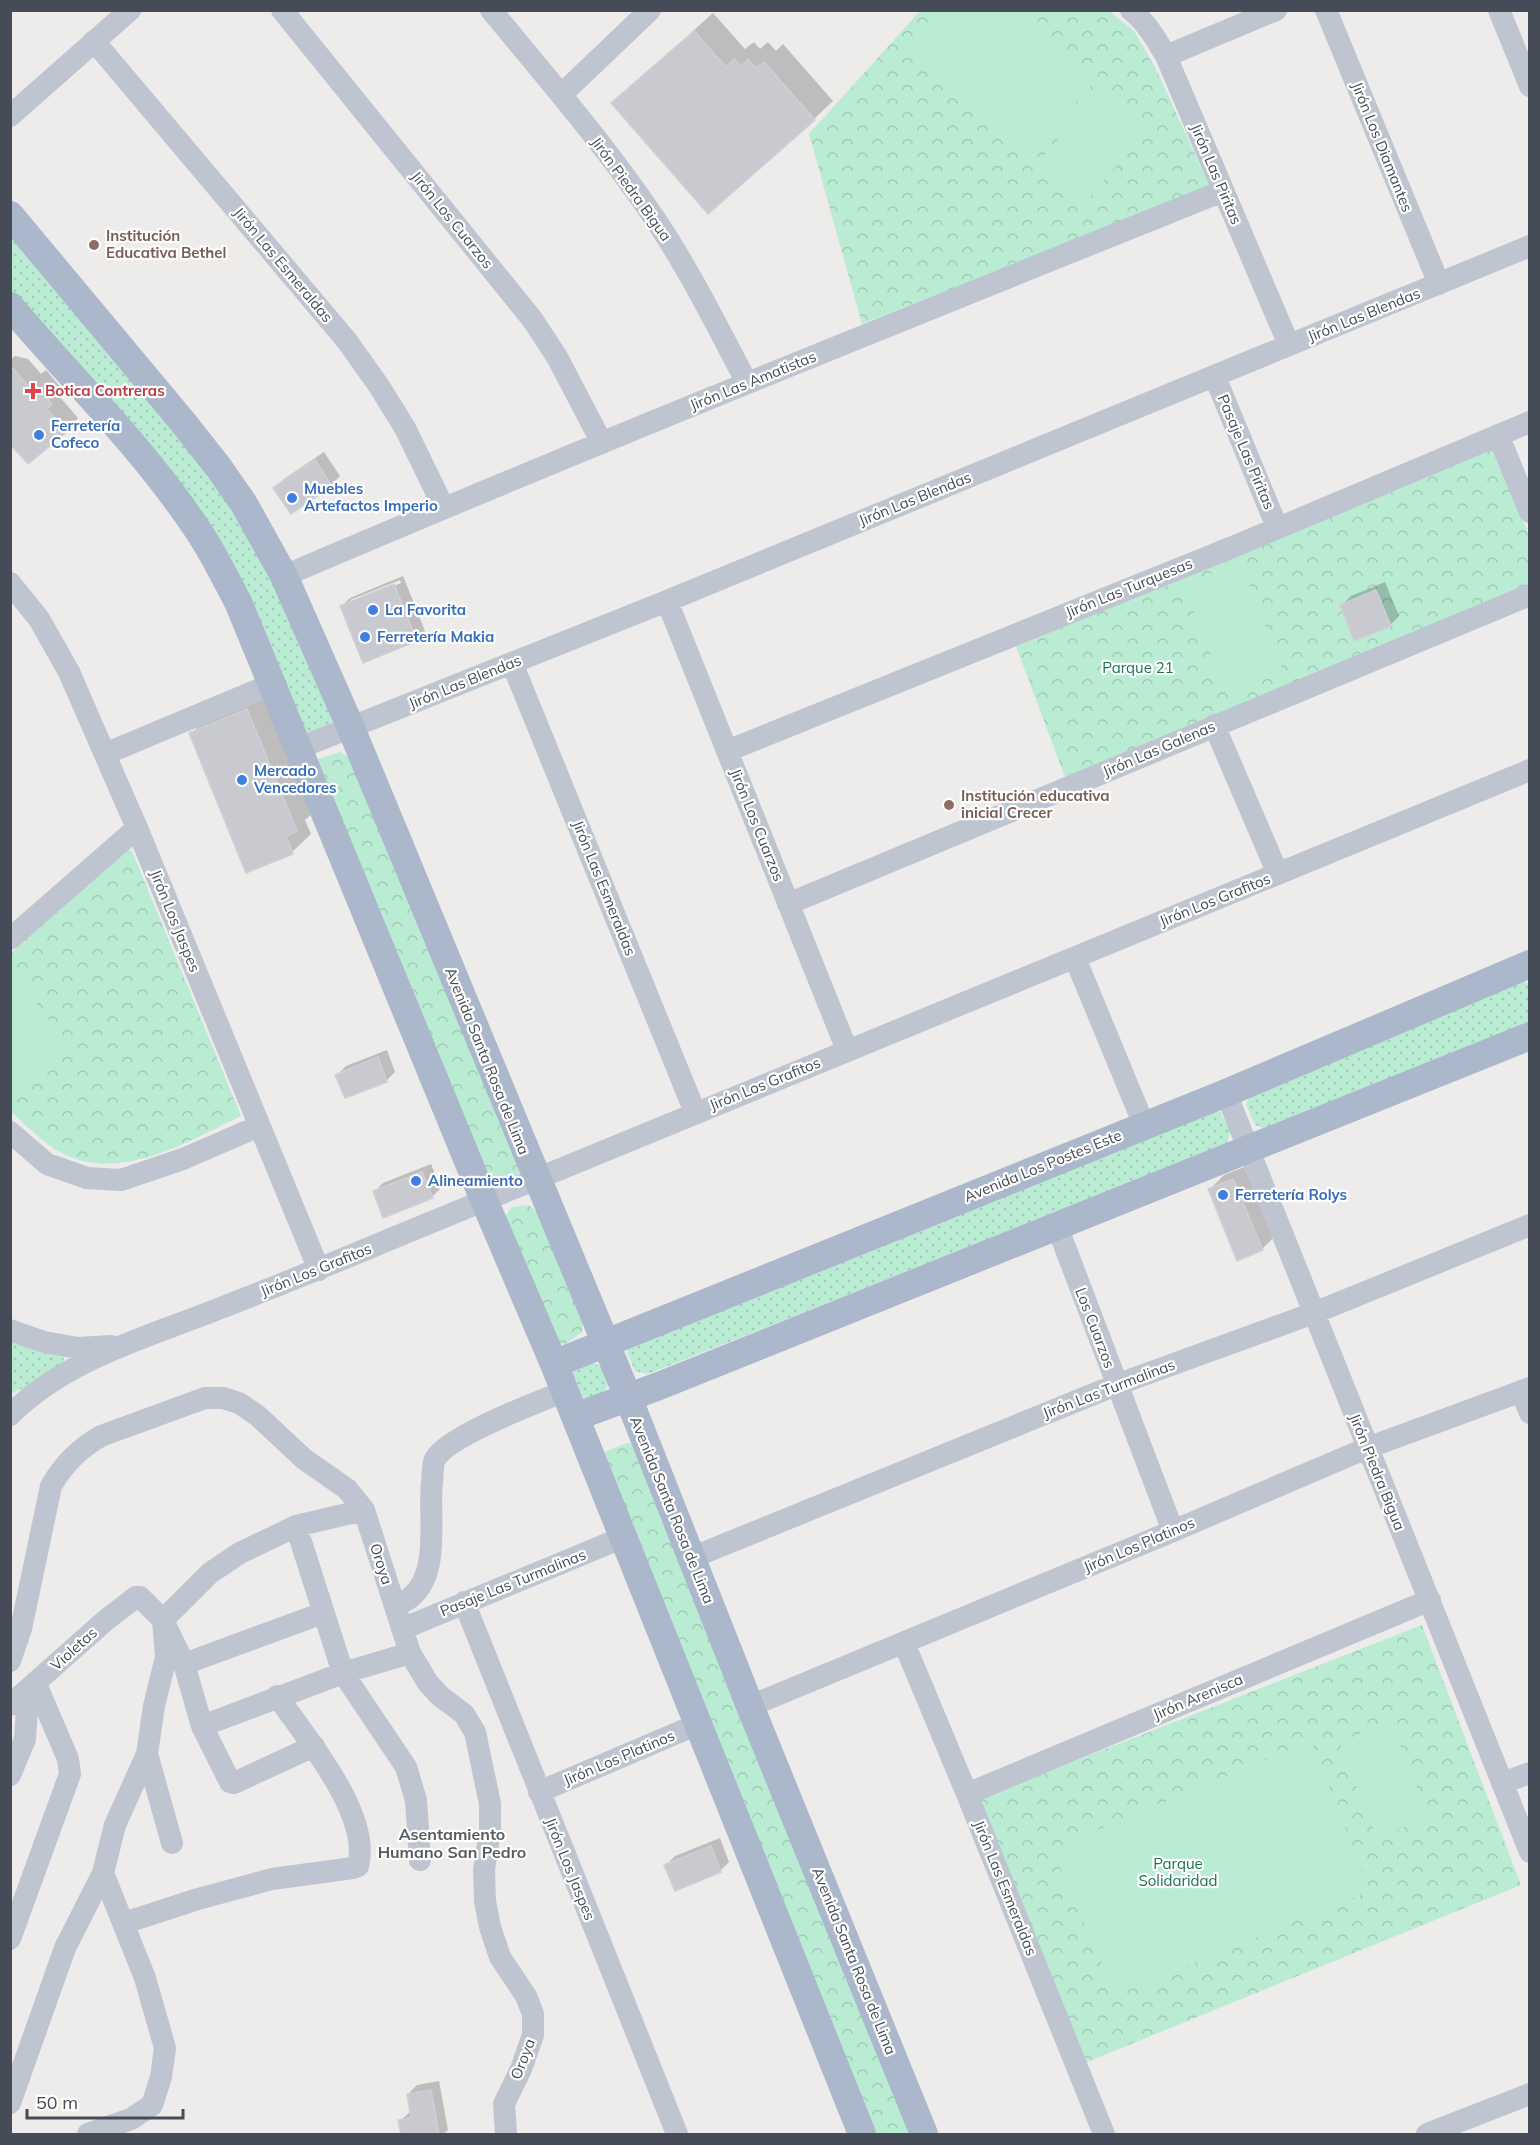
<svg xmlns="http://www.w3.org/2000/svg" width="1540" height="2145" font-family="Mulish,sans-serif">
  <style>
    .grass { fill: url(#grass-dots) }
    .forest { fill: url(#forest-crowns) }
    .garden { fill: #baebd3 }
    .shadow { fill: #0003; fill-rule: evenodd }
    .building { fill: #c9c9d0; stroke: #cfd0d7; stroke-width: 1.5 }
    .lines { fill: none; stroke-linecap: round; stroke-linejoin: round }
    .minor { stroke: #bfc5d0; stroke-width: 22 }
    .major { stroke: #abb7ca; stroke-width: 28 }
    .education-dot { fill: #8d6e63; stroke: #fff; stroke-width: 2 }
    .health-dot { fill: #e0444e; stroke: #fff; stroke-width: 2 }
    .shop-dot { fill: #3f7fe0; stroke: #fff; stroke-width: 2 }
    .labels { text-anchor: middle; stroke-width: 4.5; stroke-linejoin: round; paint-order: stroke }
    .street-label { font-size: 15px; fill: #454c57; stroke: #fff }
    .education-label { font-size: 15px; font-weight: bold; fill: #785e54; stroke: #fff; text-anchor: start }
    .health-label { font-size: 15px; font-weight: bold; fill: #be3a42; stroke: #fff; text-anchor: start }
    .shop-label { font-size: 15px; font-weight: bold; fill: #366cbe; stroke: #fff; text-anchor: start }
    .park-label { font-size: 15px; fill: #1a7452; stroke: #fff }
    .neighbourhood-label { font-size: 16px; font-weight: bold; fill: #585b60; stroke: #fff }
  </style>
  <defs>
    <pattern id="grass-dots" width="8" height="8" patternUnits="userSpaceOnUse" patternTransform="scale(1.5)"><rect width="8" height="8" fill="#baebd3"/><path d="M2 2h.1M6 6h.1" fill="none" stroke="#a1cbb7" stroke-width="1.8" stroke-linecap="round"/></pattern>
    <pattern id="forest-crowns" width="20" height="18" patternUnits="userSpaceOnUse" patternTransform="scale(1.5)"><rect width="20" height="18" fill="#baebd3"/><path d="M2 6a3 3 0 1 1 6 0M12 15a3 3 0 1 1 6 0" fill="none" stroke="#a1cbb7"/></pattern>
  </defs>
  <rect width="100%" height="100%" fill="#eeebeb"/>
  <path class="grass" d="M10,234L182,437L260,550L335,719L327,729L308,735L156,463L11,291Z
    M1518,980L1529,984V1023L1269,1130L1255,1125L1246,1104L1251,1092Z
    M1207,1111L1220,1112L1230,1130L1227,1145L648,1374L635,1371L627,1352L629,1344Z
    M10,1339L63,1353L64,1363L32,1385L11,1393Z
    M591,1362L602,1367L608,1384C604,1395 595,1400 583,1398L572,1374L575,1368Z"/>
  <path class="forest" d="M920,11H1109L1134,31L1156,69L1210,187L862,324L809,134Z
    M1492,445L1529,535V585L1065,777L1014,641Z
    M340,752L351,758L523,1167C515,1181 504,1187 489,1183L318,759Z
    M124,849L132,851L241,1116C186,1142 117,1186 56,1150C40,1140 25,1124 11,1112V953Z
    M529,1205L538,1213L583,1320L582,1332L564,1345L553,1340L503,1219L512,1207Z
    M627,1443H635L913,2134H872L601,1458L605,1452Z
    M1422,1625L1521,1885L1087,2062L975,1800Z"/>
  <path class="garden" d="M940,10L1012,11L1093,84L1031,152L910,43Z
    M1105,85L1152,125L1080,208L1033,168Z
    M1240,562L1283,671L1226,694L1183,585Z
    M16,975L70,1049L23,1083L11,1065V979Z
    M1391,1722L1429,1817L1377,1838L1339,1742Z
    M1311,1741L1370,1891L1116,1995L1052,1849Z"/>
  <path class="shadow" d="M713,13L745,49L754,42L760,49L768,42L776,51L783,44L833,101L814,119L613,103Z
    M15,356L28,359L41,374L46,370L64,391L59,396L78,418L66,431L10,442V360Z
    M324,452L340,476L331,485L275,488L284,479Z
    M403,576L425,631L416,640L341,607L350,598ZM400,580L401,583L350,604V600Z
    M1385,582L1399,616L1390,625L1342,605L1351,596Z
    M266,692L314,812L305,820L311,834L292,852L191,734L209,715Z
    M387,1050L395,1072L386,1081L337,1075L346,1066Z
    M431,1164L441,1188L432,1197L374,1192L383,1183Z
    M1247,1166L1276,1235L1262,1249L1210,1189L1224,1175Z
    M720,1838L729,1862L720,1871L666,1865L675,1856Z
    M439,2081L448,2130L443,2134H418V2131L400,2121L411,2111L408,2094L417,2085Z"/>
  <path class="building" d="M694,31L726,67L734,59L741,66L748,59L756,68L764,62L815,120L708,214L611,103Z
    M10,365L27,385L33,381L52,404L47,409L67,432L28,464L10,444Z
    M315,460L332,486L291,514L273,488Z
    M394,584L417,641L363,663L340,606Z
    M1376,590L1391,626L1354,641L1340,605Z
    M247,709L297,831L286,836L293,854L246,873L189,733Z
    M378,1057L387,1082L345,1098L335,1075Z
    M422,1172L433,1198L383,1218L373,1191Z
    M1233,1179L1263,1250L1237,1261L1208,1189Z
    M711,1846L721,1872L675,1891L664,1865Z
    M431,2090L439,2134H401L398,2120L411,2118L407,2094Z"/>
  <g class="lines">
    <path class="minor" d="M282,10L532,319L557,357L602,443
      M491,10C547,78 606,146 655,219C690,271 718,328 747,383
      M1131,10C1147,23 1156,39 1166,56L1289,345
      M1326,10L1439,284
      M1499,10L1530,86
      M94,41L347,341L379,386L405,428L444,508
      M1166,56L1276,10
      M561,95L650,10
      M10,116L130,10
      M1215,377L1277,527
      M1498,435L1530,512
      M284,576C595,443 910,317 1223,191
      M10,583L39,619L69,672L137,828L319,1270
      M667,601L847,1050
      M512,663L695,1112
      M1214,725L1278,874
      M299,748L667,601L1530,246
      M727,751L1240,544L1530,422
      M105,754L272,684
      M788,904L1530,595
      M10,939L137,828
      M1075,958L1144,1125
      M1226,1093L1530,1852
      M10,1132L47,1164L87,1178L121,1180L183,1159L259,1126
      M1057,1226L1173,1531
      M10,1330L44,1342L78,1348L111,1346
      M1521,1391L1530,1413
      M10,1415C62,1363 134,1341 200,1316C265,1291 329,1265 393,1238C771,1081 1151,927 1530,770
      M296,1526L343,1673L406,1767L416,1800L420,1860
      M691,1558L1116,1385L1314,1313L1530,1225
      M464,1602L677,2134
      M395,1606C400,1603 407,1601 411,1597C441,1572 428,1516 432,1482C433,1476 432,1465 435,1459C449,1435 538,1402 565,1391
      M402,1629L624,1537
      M904,1643L967,1794L1104,2134
      M10,1661L21,1629L51,1486C63,1465 80,1448 101,1436L205,1398H223L239,1403L258,1416L304,1459L347,1489L364,1510L410,1653L428,1683L440,1696L464,1714L475,1732L490,1804V1830L484,1870L485,1901L490,1927L500,1957L526,1996L533,2014V2035L521,2069L504,2104L506,2134
      M184,1664L323,1613
      M10,1705L106,1620L136,1597H140L163,1620L184,1664L202,1726L230,1782L234,1783L314,1746
      M750,1706L1173,1531L1367,1448L1530,1388
      M202,1726L343,1673L410,1653
      M147,1754L172,1843
      M10,1775L25,1739L28,1691
      M1502,1783L1530,1773
      M539,1792L698,1724
      M967,1794L1430,1600
      M124,1923L198,1899L272,1879L353,1868L358,1866C372,1815 305,1736 277,1696
      M10,1939L70,1774L68,1759L36,1684
      M10,2103L65,1948L103,1873L115,1825L147,1754L154,1706L166,1657L163,1620L210,1573L240,1553L296,1526L364,1510
      M88,2134L131,2119L152,2105L161,2077L165,2048L145,1978L103,1873
      M1427,2134L1530,2094"/>
    <path class="major" d="M10,215L182,421L219,468L244,504L284,576L351,728L628,1397L750,1706L924,2134
      M10,306C72,379 142,447 195,526C212,550 224,576 238,602L484,1200L554,1364L862,2134
      M554,1364L1226,1093L1530,964
      M575,1417L659,1386L1530,1036"/>
  </g>
  <g class="education-dot">
    <circle cx="94" cy="245" r="6"/>
    <circle cx="949" cy="805" r="6"/>
  </g>
  <path class="health-dot" d="M30 382h6v6h6v6h-6v6h-6v-6h-6v-6h6z"/>
  <g class="shop-dot">
    <circle cx="39" cy="435" r="6"/>
    <circle cx="292" cy="498" r="6"/>
    <circle cx="373" cy="610" r="6"/>
    <circle cx="365" cy="637" r="6"/>
    <circle cx="242" cy="780" r="6"/>
    <circle cx="416" cy="1181" r="6"/>
    <circle cx="1223" cy="1195" r="6"/>
  </g>
  <g class="labels">
    <g class="street-label">
      <text transform="translate(1382 147) rotate(68)" y="5">Jirón Los Diamantes</text>
      <text transform="translate(1216 174) rotate(67)" y="5">Jirón Las Piritas</text>
      <text transform="translate(631 189) rotate(54)" y="5">Jirón Piedra Bigua</text>
      <text transform="translate(452 220) rotate(51)" y="5">Jirón Los Cuarzos</text>
      <text transform="translate(283 265) rotate(50)" y="5">Jirón Las Esmeraldas</text>
      <text transform="translate(1364 315) rotate(-22)" y="5">Jirón Las Blendas</text>
      <text transform="translate(753 381) rotate(-22)" y="5">Jirón Las Amatistas</text>
      <text transform="translate(1246 452) rotate(67)" y="5">Pasaje Las Piritas</text>
      <text transform="translate(915 499) rotate(-22)" y="5">Jirón Las Blendas</text>
      <text transform="translate(1129 588) rotate(-22)" y="5">Jirón Las Turquesas</text>
      <text transform="translate(465 682) rotate(-22)" y="5">Jirón Las Blendas</text>
      <text transform="translate(1159 749) rotate(-23)" y="5">Jirón Las Galenas</text>
      <text transform="translate(757 825) rotate(68)" y="5">Jirón Los Cuarzos</text>
      <text transform="translate(604 888) rotate(68)" y="5">Jirón Las Esmeraldas</text>
      <text transform="translate(1215 900) rotate(-22)" y="5">Jirón Los Grafitos</text>
      <text transform="translate(175 921) rotate(68)" y="5">Jirón Los Jaspes</text>
      <text transform="translate(487 1061) rotate(68)" y="5">Avenida Santa Rosa de Lima</text>
      <text transform="translate(765 1084) rotate(-22)" y="5">Jirón Los Grafitos</text>
      <text transform="translate(1043 1166) rotate(-22)" y="5">Avenida Los Postes Este</text>
      <text transform="translate(316 1270) rotate(-22)" y="5">Jirón Los Grafitos</text>
      <text transform="translate(1095 1328) rotate(69)" y="5">Los Cuarzos</text>
      <text transform="translate(1109 1389) rotate(-21)" y="5">Jirón Las Turmalinas</text>
      <text transform="translate(1377 1472) rotate(68)" y="5">Jirón Piedra Bigua</text>
      <text transform="translate(672 1510) rotate(68)" y="5">Avenida Santa Rosa de Lima</text>
      <text transform="translate(1139 1545) rotate(-23)" y="5">Jirón Los Platinos</text>
      <text transform="translate(381 1564) rotate(72)" y="5">Oroya</text>
      <text transform="translate(513 1583) rotate(-22)" y="5">Pasaje Las Turmalinas</text>
      <text transform="translate(74 1649) rotate(-42)" y="5">Violetas</text>
      <text transform="translate(1198 1697) rotate(-23)" y="5">Jirón Arenisca</text>
      <text transform="translate(619 1758) rotate(-23)" y="5">Jirón Los Platinos</text>
      <text transform="translate(570 1869) rotate(68)" y="5">Jirón Los Jaspes</text>
      <text transform="translate(1005 1888) rotate(68)" y="5">Jirón Las Esmeraldas</text>
      <text transform="translate(854 1961) rotate(68)" y="5">Avenida Santa Rosa de Lima</text>
      <text transform="translate(523 2059) rotate(-69)" y="5">Oroya</text>
    </g>
    <g class="education-label">
      <text x="106" y="241">Institución<tspan x="106" dy="17">Educativa Bethel</tspan></text>
      <text x="961" y="801">Institución educativa<tspan x="961" dy="17">inicial Crecer</tspan></text>
    </g>
    <g class="health-label">
      <text x="45" y="396">Botica Contreras</text>
    </g>
    <g class="shop-label">
      <text x="51" y="431">Ferretería<tspan x="51" dy="17">Cofeco</tspan></text>
      <text x="304" y="494">Muebles<tspan x="304" dy="17">Artefactos Imperio</tspan></text>
      <text x="385" y="615">La Favorita</text>
      <text x="377" y="642">Ferretería Makia</text>
      <text x="254" y="776">Mercado<tspan x="254" dy="17">Vencedores</tspan></text>
      <text x="428" y="1186">Alineamiento</text>
      <text x="1235" y="1200">Ferretería Rolys</text>
    </g>
    <g class="park-label">
      <text x="1138" y="673">Parque 21</text>
      <text x="1178" y="1869">Parque<tspan x="1178" dy="17">Solidaridad</tspan></text>
    </g>
    <g class="neighbourhood-label">
      <text x="452" y="1840">Asentamiento<tspan x="452" dy="18">Humano San Pedro</tspan></text>
    </g>
  </g>
  <rect width="1540" height="2145" fill="none" stroke="#454c57" stroke-width="24"/>
  <path d="M27 2109v9h156v-9" fill="none" stroke="#454c57" stroke-width="3"/>
  <text x="36" y="2109" font-size="18" fill="#454c57" stroke="#ffffff" stroke-width="4.5" paint-order="stroke">50 m</text>
</svg>
